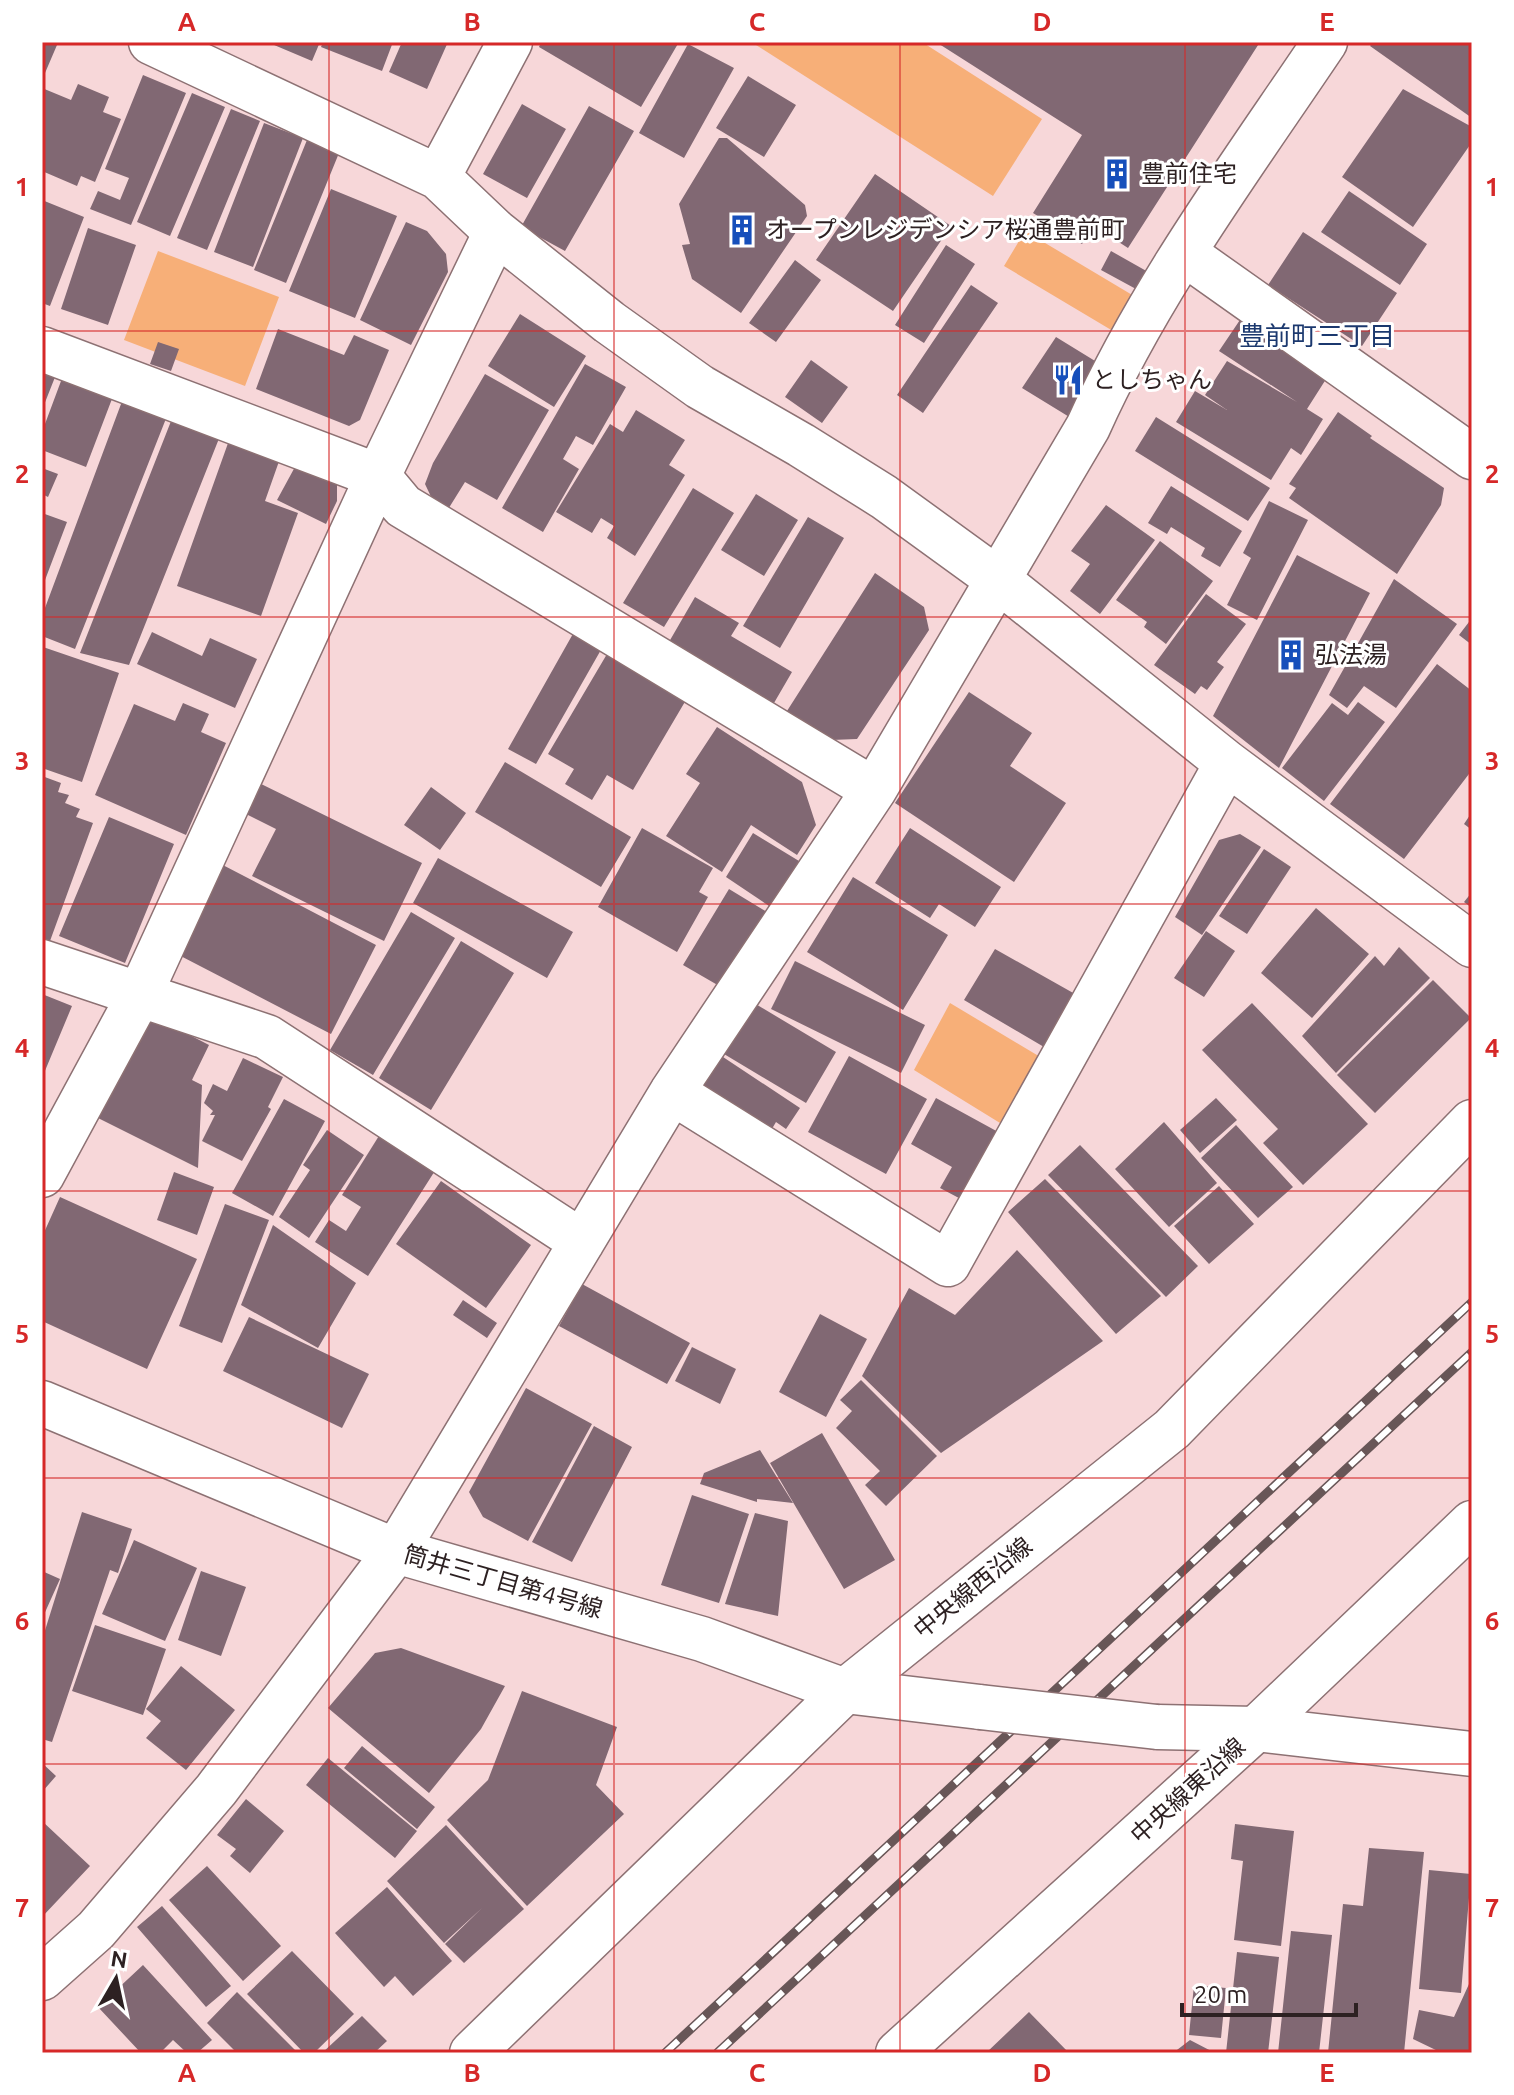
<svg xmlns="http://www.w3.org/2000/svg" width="1514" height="2095" font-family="Ubuntu,'Noto Sans JP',sans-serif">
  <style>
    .green { fill: #f7af78 }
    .building { fill: #816873 }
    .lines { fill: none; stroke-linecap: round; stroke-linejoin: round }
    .street-casing { stroke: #8d7173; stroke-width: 47 }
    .secondary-casing { stroke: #8d7173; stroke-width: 47 }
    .street { stroke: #fff; stroke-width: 44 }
    .secondary { stroke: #fff; stroke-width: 44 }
    .rail-casing { stroke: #685657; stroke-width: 9 }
    .rail { stroke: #fff; stroke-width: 6; stroke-dasharray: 18; stroke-linecap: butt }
    .secondary-bridge-casing { stroke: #8d7173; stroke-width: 47; stroke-linecap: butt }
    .secondary-bridge { stroke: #fff; stroke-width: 44 }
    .grid { fill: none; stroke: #d62828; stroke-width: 2; stroke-opacity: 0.55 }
    .labels { text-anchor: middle; stroke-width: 6; stroke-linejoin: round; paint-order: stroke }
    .poi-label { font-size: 24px; fill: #2d2122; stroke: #fff; text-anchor: start }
    .street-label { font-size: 24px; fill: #2d2122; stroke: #fff }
    .neighbourhood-label { font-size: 26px; fill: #1b386e; stroke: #fff }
    .neatline { fill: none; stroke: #d62828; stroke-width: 3 }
    .grid-label { font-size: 26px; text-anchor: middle; font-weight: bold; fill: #d62828 }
  </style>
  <rect width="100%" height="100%" fill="#f7d7d9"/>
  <path class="green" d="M758,42H922L1042,119L993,196L756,45Z
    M1025,231L1144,302L1123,337L1004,266Z
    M158,251L279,297L245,386L124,340Z
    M950,1003L1052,1064L1013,1131L914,1070Z"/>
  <path class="building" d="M42,42L57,45L42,80Z
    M267,42H320L312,61Z
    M323,42H393L382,71L321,47Z
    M402,42H448L427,89L389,72Z
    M541,42H679L641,107L539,47Z
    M936,42H1260L1128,248L1094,226L1082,244L1033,213L1082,135Z
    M1373,42H1472V118L1370,46Z
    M688,44L734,68L684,158L639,133Z
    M143,75L186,93L131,225L90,209L98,191L120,200L129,178L105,169Z
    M748,76L796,105L764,157L716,128Z
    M78,84L109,97L103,112L121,119L95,182L81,176L77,186L42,171V88L71,100Z
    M1403,89L1472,127V142L1413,227L1342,177Z
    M192,93L225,107L170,236L137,222Z
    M522,104L566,129L527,198L483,174Z
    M589,106L634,131L565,251L521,227Z
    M231,109L260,121L207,250L177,238Z
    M264,123L303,138L253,267L214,252Z
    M719,138H727L805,205L807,216L741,313L692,279L682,245L690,244L679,204Z
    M307,140L339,153L286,283L254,270Z
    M875,174L951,226L893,311L816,260Z
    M331,189L397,216L355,318L289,291Z
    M1349,191L1427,244L1400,285L1321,232Z
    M42,200L84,217L50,306L42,303Z
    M406,222L427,231L446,254L448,272L411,345L360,320Z
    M88,228L136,245L108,325L61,309Z
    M1303,232L1397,293L1362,346L1268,285Z
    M946,245L975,264L924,343L895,325Z
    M1111,251L1157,277L1147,295L1101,270Z
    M795,260L821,280L776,342L749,323Z
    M971,285L998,303L923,413L897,395Z
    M1248,308L1335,365L1307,409L1323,419L1301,455L1291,448L1271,480L1176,422L1195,391L1227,410L1205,395L1227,361L1297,402L1219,351Z
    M520,314L586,356L554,407L488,366Z
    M278,329L344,355L354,335L389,350L360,420L349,426L256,389Z
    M1056,337L1113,372L1084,426L1022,388Z
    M158,342L179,349L171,371L150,364Z
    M42,360L59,367L42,410Z
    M811,360L848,387L822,423L785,397Z
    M585,364L626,387L593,445L576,436L563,459L579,469L543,532L502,508Z
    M64,373L115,391L86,467L42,450V432Z
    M485,374L549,410L497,500L465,482L447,511L434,503L425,484L433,463Z
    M124,396L169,411L75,649L42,636V616Z
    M636,410L685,440L669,465L685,475L635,556L607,538L614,526L601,518L592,533L556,512L610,424L623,432Z
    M175,411L222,431L129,665L80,653Z
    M1338,412L1372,436L1370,438L1444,488L1441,505L1397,574L1289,498L1296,488L1289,484Z
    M1156,417L1270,488L1248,521L1135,451Z
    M232,432L283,450L265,501L298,513L261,616L177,586Z
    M302,454L337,469V501L326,524L277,500Z
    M42,468L58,474L48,497L42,494Z
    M1171,486L1242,531L1220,567L1201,556L1205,548L1171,527L1167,534L1148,523Z
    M693,488L734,513L664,627L623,603Z
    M756,494L798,520L764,576L721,550Z
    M1269,501L1308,520L1257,620L1227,605L1251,558L1243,553Z
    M1106,505L1155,540L1100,614L1070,591L1090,564L1071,551Z
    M42,513L67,522L42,588Z
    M808,517L844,538L780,648L743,626Z
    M1160,541L1213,581L1166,644L1144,627L1147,622L1116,600Z
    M1297,555L1370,593L1279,768L1213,716Z
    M875,573L924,607L929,630L857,739L831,740L787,711Z
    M1394,579L1457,624L1396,708L1364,686L1347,708L1329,695Z
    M1206,594L1246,624L1217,662L1224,667L1207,690L1201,686L1195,694L1154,665Z
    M695,597L739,623L731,636L792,672L767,715L662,654Z
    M1472,618V645L1459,635Z
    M152,632L202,656L210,638L257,659L235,708L137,664Z
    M574,632L602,648L536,764L508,749Z
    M43,647L119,673L82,782L42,768Z
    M607,654L686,700L633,790L607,775L592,800L565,784L574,769L548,754Z
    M1437,664L1472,691V770L1404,859L1330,804Z
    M969,692L1032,733L1010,766L1066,803L1014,882L895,803Z
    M1358,702L1385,722L1324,801L1282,768L1332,703L1348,715Z
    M183,703L209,714L201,732L226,743L186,835L95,795L134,704L175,721Z
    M717,727L802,782L816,825L797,855L751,825L722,872L666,836L700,783L686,774Z
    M505,762L631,837L601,887L475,812Z
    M42,776L61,783L58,792L69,795L65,803L80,809L76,817L93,823L50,941L42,938Z
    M253,780L422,863L384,941L252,876L276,829L238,810Z
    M431,787L466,813L440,850L404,825Z
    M1472,812V830L1464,824Z
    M109,817L174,844L125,963L59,936Z
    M642,828L713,868L699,892L708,897L677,952L598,907Z
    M910,828L1001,887L975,927L939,904L930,918L875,883Z
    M753,833L799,861L772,908L726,877Z
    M1240,834L1261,847L1202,935L1175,917L1219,840Z
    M1264,849L1291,867L1247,934L1219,916Z
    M438,858L573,932L547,978L413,903Z
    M217,862L376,945L331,1034L171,951Z
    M853,877L948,935L903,1010L807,952Z
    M729,889L767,912L721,987L683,965Z
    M1472,892V908L1464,902Z
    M1316,908L1369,954L1312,1018L1261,973Z
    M411,912L455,938L373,1075L330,1050Z
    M1206,931L1235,951L1204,997L1174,978Z
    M461,941L514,973L431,1110L379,1078Z
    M1399,947L1430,978L1336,1073L1302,1036L1375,956L1384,966Z
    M995,949L1075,994L1044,1047L964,1000Z
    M795,961L925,1025L901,1073L771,1009Z
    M1433,980L1471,1018L1375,1113L1337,1075Z
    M42,994L72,1006L42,1078Z
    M754,1003L836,1052L806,1103L724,1054Z
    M1252,1003L1368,1124L1303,1185L1263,1143L1278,1129L1202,1050Z
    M147,1013L209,1045L192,1080L202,1085L198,1168L94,1116Z
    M720,1055L800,1108L786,1129L776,1122L763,1144L697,1091Z
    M849,1056L927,1099L886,1174L808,1132Z
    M243,1058L283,1077L268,1107L271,1109L242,1161L202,1141L215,1115H210L213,1111L204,1103L213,1084L227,1091Z
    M936,1098L1011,1139L974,1206L940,1188L952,1167L911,1144Z
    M1216,1098L1237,1120L1200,1153L1180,1130Z
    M284,1099L325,1121L273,1216L232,1193Z
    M1164,1122L1217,1183L1169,1227L1115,1169Z
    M1236,1125L1293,1187L1258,1218L1201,1158Z
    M327,1130L364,1155L309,1238L279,1217L310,1170L303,1165Z
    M382,1131L438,1166L368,1276L315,1242L329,1220L346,1231L361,1207L342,1195Z
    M1080,1145L1198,1266L1166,1297L1048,1175Z
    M174,1172L214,1187L197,1235L157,1220Z
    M1045,1179L1161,1296L1116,1334L1008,1212Z
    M441,1181L531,1245L486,1308L396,1244Z
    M1219,1186L1254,1224L1209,1264L1174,1226Z
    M60,1197L197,1259L147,1369L42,1321V1237Z
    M225,1204L269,1220L222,1343L179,1326Z
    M273,1225L356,1283L318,1348L241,1305Z
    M1017,1250L1103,1341L941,1453L862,1376L909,1288L955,1315Z
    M582,1284L690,1343L667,1384L559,1326Z
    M463,1300L497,1323L487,1338L453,1315Z
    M820,1314L867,1339L826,1417L779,1392Z
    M249,1317L369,1374L342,1428L223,1371Z
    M692,1347L736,1369L720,1404L675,1381Z
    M861,1380L937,1456L886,1506L865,1485L880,1471L836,1428L852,1411L840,1400Z
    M526,1388L592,1424L528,1541L483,1517L469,1492Z
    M594,1426L632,1447L572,1562L532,1542Z
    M822,1433L895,1560L844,1589L770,1463Z
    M760,1450L793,1503L757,1499V1502L700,1484L704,1473Z
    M692,1495L749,1514L719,1603L661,1585Z
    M82,1512L132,1529L118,1573L110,1570L52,1742L42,1739V1640Z
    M755,1513L788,1521L778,1616L725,1604Z
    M134,1540L197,1568L165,1641L102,1614Z
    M42,1571L60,1579L42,1619Z
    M201,1571L246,1587L221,1656L178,1640Z
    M95,1625L166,1649L143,1715L72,1691Z
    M401,1648L505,1686L481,1729L429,1793L328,1708L375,1653Z
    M181,1666L235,1710L186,1770L146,1738L161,1721L146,1709Z
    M522,1691L617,1727L596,1785L624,1814L527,1906L447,1820L488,1780Z
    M362,1746L435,1807L417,1829L344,1768Z
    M328,1758L417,1831L395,1858L306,1785Z
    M42,1763L56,1776L42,1792Z
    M246,1799L284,1831L250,1873L230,1856L236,1849L217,1835Z
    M42,1821L90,1866L42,1917Z
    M1235,1824L1294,1831L1281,1946L1234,1940L1243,1861L1231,1859Z
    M446,1825L524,1909L464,1963L445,1944L482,1908L444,1943L387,1881Z
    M1369,1848L1424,1852L1404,2053H1328L1343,1904L1363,1906Z
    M207,1866L281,1946L243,1981L169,1900Z
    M1429,1870L1471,1874L1461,1993L1419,1989Z
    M387,1887L452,1961L413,1996L395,1976L384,1987L335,1933Z
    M162,1906L231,1986L206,2007L137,1927Z
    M1291,1931L1332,1935L1319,2053H1278Z
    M292,1951L354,2014L314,2053H304L247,1994Z
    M1237,1952L1279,1957L1268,2053H1226Z
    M143,1965L212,2040L197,2053H187L173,2040L160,2053H141L98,2007Z
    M1469,1984L1472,1986V2053H1442L1413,2039L1419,2010L1454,2017Z
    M1194,1985L1226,1988L1221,2038L1189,2035Z
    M237,1992L298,2053H237L207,2023Z
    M1029,2012L1069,2053H986Z
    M362,2016L387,2041L374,2053H322Z
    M1190,2040L1215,2053H1173Z"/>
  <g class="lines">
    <g class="street-casing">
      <path id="street" d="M151,42L438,177L496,232L609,322L700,387L801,445L884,497L997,579L1227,763L1472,945
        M438,177L510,42
        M1184,253L1472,457
        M42,349L378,476L403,506L874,790
        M42,962L267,1037L582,1242
        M672,1092L948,1264L1227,763
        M42,1175L140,994L378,476L496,232
        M42,1978L96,1930L216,1790L396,1551L672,1092L874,790L1088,427C1150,289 1241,167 1325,42
        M472,2053L845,1691L1172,1429L1472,1122
        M898,2053L1256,1729L1472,1523"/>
    </g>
    <g class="secondary-casing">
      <path id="secondary" d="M42,1403L396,1551L702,1639L845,1691L980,1707
        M1157,1727L1256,1729L1472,1754"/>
    </g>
    <use href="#street" class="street"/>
    <use href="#secondary" class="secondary"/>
    <g class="rail-casing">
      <path id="rail" d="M665,2053L1472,1302
        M717,2053L1472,1352"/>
    </g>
    <use href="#rail" class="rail"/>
    <g class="secondary-bridge-casing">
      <path id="secondary-bridge" d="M980,1707L1157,1727"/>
    </g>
    <use href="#secondary-bridge" class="secondary-bridge"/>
  </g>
  <path class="grid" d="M329,42V2053M614,42V2053M900,42V2053M1185,42V2053M42,331H1472M42,617H1472M42,904H1472M42,1191H1472M42,1478H1472M42,1764H1472"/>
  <defs>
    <g id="building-bare" transform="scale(2.4)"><path d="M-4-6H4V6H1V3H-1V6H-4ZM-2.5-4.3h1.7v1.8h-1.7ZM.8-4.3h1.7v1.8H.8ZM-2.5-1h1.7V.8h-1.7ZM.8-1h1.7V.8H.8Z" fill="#164fbb" stroke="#fff" stroke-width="2.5" paint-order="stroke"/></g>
    <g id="restaurant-bare" transform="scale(2.4)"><path d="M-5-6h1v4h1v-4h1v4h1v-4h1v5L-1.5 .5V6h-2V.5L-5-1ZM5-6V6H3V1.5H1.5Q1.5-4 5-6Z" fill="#164fbb" stroke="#fff" stroke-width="2.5" paint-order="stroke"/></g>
  </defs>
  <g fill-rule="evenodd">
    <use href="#building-bare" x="1117" y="174"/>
    <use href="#building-bare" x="742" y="230"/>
    <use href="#restaurant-bare" x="1068" y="380"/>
    <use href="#building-bare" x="1291" y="655"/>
  </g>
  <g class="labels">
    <g class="poi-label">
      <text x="1141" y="182">豊前住宅</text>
      <text x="766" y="238">オープンレジデンシア桜通豊前町</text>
      <text x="1092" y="388">としちゃん</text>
      <text x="1315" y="663">弘法湯</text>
    </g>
    <g class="street-label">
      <text transform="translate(503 1582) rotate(16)" y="8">筒井三丁目第4号線</text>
      <text transform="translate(973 1588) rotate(-39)" y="8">中央線西沿線</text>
      <text transform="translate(1188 1791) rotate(-42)" y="8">中央線東沿線</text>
    </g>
    <g class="neighbourhood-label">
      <text x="1317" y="345">豊前町三丁目</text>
    </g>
  </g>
  <rect width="1514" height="2095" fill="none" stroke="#ffffff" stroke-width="88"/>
  <g transform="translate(116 1979) rotate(9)" stroke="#ffffff" stroke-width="6" paint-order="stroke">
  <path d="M0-6L14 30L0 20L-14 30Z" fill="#2d2122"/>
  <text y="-12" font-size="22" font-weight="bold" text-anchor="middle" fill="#2d2122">N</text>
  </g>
  <path d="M1182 2003v12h174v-12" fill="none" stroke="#2d2122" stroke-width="4"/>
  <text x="1194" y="2003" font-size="24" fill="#2d2122" stroke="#ffffff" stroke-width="6" paint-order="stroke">20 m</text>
  <rect x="44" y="44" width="1426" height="2007" class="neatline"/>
  <g class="grid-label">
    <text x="187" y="31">A</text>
    <text x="472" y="31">B</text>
    <text x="757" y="31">C</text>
    <text x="1042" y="31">D</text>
    <text x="1327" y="31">E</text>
    <text x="22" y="196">1</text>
    <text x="1492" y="196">1</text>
    <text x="22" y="483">2</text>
    <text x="1492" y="483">2</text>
    <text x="22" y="770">3</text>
    <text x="1492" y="770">3</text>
    <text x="22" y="1057">4</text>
    <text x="1492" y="1057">4</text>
    <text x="22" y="1343">5</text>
    <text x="1492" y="1343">5</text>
    <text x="22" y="1630">6</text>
    <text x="1492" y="1630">6</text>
    <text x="22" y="1917">7</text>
    <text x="1492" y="1917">7</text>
    <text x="187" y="2082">A</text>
    <text x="472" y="2082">B</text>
    <text x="757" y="2082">C</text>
    <text x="1042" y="2082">D</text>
    <text x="1327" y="2082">E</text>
  </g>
</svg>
